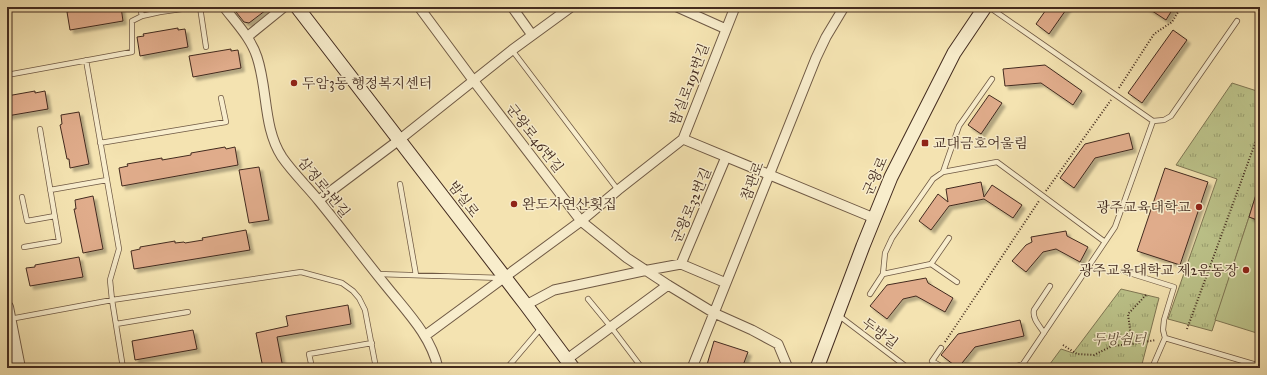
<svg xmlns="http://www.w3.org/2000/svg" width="1267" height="375" font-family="'IM FELL Great Primer','Noto Serif KR',serif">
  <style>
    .park { fill: url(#park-tufts); stroke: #807754 }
    .garden { fill: #bcc38a; stroke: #807754 }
    .building { fill: #e0ac8b; stroke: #432b1f; filter: url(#shadow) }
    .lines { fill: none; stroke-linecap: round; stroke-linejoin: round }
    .service-casing { stroke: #6f5944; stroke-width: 6 }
    .minor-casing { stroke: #6f5944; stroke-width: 11 }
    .tertiary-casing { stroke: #6f5944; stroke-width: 14 }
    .secondary-casing { stroke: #432b1f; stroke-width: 15 }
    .path { stroke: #432b1f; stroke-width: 2; stroke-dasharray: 1 2; stroke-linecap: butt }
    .service { stroke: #f8edcc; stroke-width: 4.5 }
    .minor { stroke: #f8edcc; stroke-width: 9 }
    .tertiary { stroke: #f8edcc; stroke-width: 12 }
    .secondary { stroke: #f8edcc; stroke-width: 13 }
    .poi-dot { fill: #8f2418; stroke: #f8edcc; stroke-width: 1.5 }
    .labels { text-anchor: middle; stroke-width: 3; stroke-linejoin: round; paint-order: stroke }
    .poi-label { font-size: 14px; fill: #432b1f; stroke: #f8edcc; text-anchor: start }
    .street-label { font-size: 14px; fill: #432b1f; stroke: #f8edcc }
    .park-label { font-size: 14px; font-style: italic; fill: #61513a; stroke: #f8edcc }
  </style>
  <defs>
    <pattern id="park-tufts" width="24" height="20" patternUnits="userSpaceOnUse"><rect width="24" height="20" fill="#bcc38a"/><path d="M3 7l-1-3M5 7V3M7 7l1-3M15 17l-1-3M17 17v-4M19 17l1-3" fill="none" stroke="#9a9f70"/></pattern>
    <filter id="shadow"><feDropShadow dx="3.5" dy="3.5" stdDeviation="1" flood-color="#0004"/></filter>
  </defs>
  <rect width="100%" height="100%" fill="#f4e3b1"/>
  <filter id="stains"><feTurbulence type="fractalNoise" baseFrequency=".005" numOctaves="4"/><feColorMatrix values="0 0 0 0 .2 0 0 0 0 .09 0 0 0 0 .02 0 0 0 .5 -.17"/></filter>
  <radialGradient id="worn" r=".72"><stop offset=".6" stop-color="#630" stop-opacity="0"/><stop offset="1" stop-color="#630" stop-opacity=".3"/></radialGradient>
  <path class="park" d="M1232,83L1260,92V183L1212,331L1168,319L1217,179L1176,165Z
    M1121,289L1159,298L1141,368H1047L1061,349L1073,353Z"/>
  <path class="garden" d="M1249,217L1260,221V334L1215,320Z"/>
  <path class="building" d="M84,7H121L123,21L70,30L67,12L76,10V8Z
    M232,7H270L249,23L244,22Z
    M1048,7H1068L1049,34L1036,24Z
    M1146,7H1174L1166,20Z
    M178,28V30L185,29L188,47L140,56L137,37L144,36L143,34Z
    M1173,30L1187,40L1142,103L1128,93Z
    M231,49V51L238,50L241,68L193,77L189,56Z
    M1045,65L1082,91L1073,105L1041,83L1005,86L1003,69Z
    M35,91V93L45,91L48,109L7,116V96Z
    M989,95L1002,103L981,134L968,125Z
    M79,112L89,164L70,168L69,159H67L64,144L60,125L62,124L61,115Z
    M1129,133L1133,149L1095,158L1074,188L1060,178L1085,144Z
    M225,147L226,149L235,147L238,165L122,186L119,168L128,166L127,164L162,158V160L191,155V153Z
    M259,167L269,220L249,223L239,170Z
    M1165,168L1208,182L1180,265L1137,251Z
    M981,182L984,197L992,185L1022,205L1013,218L984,199L949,206L931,230L919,221L938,194L948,202L946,189Z
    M1258,188H1260V221L1249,217Z
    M93,196L103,249L83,253L74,209H76L75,200Z
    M246,230L250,250L134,269L131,251L140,249V247L175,241V243L184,242L185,243L203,240L202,238Z
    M1066,231L1067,236L1088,247L1080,262L1056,249L1043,252L1026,272L1012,261L1026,245L1032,242L1031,237Z
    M79,257L83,277L30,286L26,268L35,267V265Z
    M926,278L928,283L953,298L945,312L916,296L903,299L887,319L870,306L887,285Z
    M348,305L351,324L277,337L283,368H263L256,333L288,326L286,316Z
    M1020,320L1024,336L975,347L958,368L941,355L958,334Z
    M193,330L197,349L135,360L132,341Z
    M714,341L748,352L742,368H706Z"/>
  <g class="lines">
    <g class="service-casing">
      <path id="service" d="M140,7L142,16
        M200,7L206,47
        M989,7L1153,121L1164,120L1171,116L1237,21
        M160,12L196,7
        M512,50L618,190
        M86,60L119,249L110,280L112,300L123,368
        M7,75L132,52V21L142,16L160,12L159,7
        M100,143L226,122L221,98
        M943,172L997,162L1105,242
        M400,184L416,275
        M50,190L107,180
        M22,197L27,221L55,216
        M24,247L59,241L40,129
        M931,264L949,238
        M1123,271L1174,287L1164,320L1163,330L1165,338L1152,368
        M378,274L502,278
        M883,274L931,264L957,282
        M870,294L883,274L885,253L892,238L933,179L943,172L959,126L992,79
        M588,299L611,327L642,368
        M838,315L908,368
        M10,319L112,300L301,272L342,283L353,291L359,298L365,310L376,368
        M116,324L188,312
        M1044,333C1040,326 1032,319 1034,310L1050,286
        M1165,338L1260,366
        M941,348L932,361L944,368
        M312,368L309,354L372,343
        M507,368L541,328
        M1011,368L1023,364L1115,227L1153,121"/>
    </g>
    <g class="minor-casing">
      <path id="minor" d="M224,7C236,23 251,38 257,57C268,90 263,128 282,157C293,173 307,186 319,201C342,229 364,259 387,287C407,312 431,336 438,368
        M419,7L473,80L581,221L627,258L668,285L714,313L752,330L778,344L788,368
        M512,7L532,35
        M677,7L726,29
        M247,37L284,7
        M683,139L874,218
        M319,200L399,140L512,50L571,7
        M681,264L726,157
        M526,305L554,290L643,271L681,264L726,283
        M426,335L581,221L618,190L683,139L735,7
        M566,360L668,285
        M692,368L816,58L826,37L844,7"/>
    </g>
    <g class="tertiary-casing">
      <path id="tertiary" d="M7,307L19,368"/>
    </g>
    <g class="secondary-casing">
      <path id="secondary" d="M297,7L526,305L573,368
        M817,368L863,246L891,177L954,53L985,7"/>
    </g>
    <path class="path" d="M1119,88L1154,34L1172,22L1181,7
      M1046,191L1111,100
      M1146,295L1128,314L1132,344L1156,340
      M1187,329L1260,130
      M945,342L1039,201
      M1063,345L1077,354L1094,355L1112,346L1132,344"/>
    <use href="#service" class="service"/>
    <use href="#minor" class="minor"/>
    <use href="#tertiary" class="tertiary"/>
    <use href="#secondary" class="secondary"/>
  </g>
  <g class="poi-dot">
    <circle cx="294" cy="83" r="4"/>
    <rect x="921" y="139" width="8" height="8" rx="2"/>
    <circle cx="514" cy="204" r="4"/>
    <circle cx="1199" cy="207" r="4"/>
    <circle cx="1246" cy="270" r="4"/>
  </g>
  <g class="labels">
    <g class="poi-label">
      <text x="302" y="88">두암3동 행정복지센터</text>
      <text x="933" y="148">교대금호어울림</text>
      <text x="522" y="209">완도자연산횟집</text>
      <text x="1191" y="212" text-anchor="end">광주교육대학교</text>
      <text x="1238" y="275" text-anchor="end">광주교육대학교 제2운동장</text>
    </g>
    <g class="street-label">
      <text transform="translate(689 84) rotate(-69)" y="5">밤실로191번길</text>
      <text transform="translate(535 138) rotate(52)" y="5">군왕로46번길</text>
      <text transform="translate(875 176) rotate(-66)" y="5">군왕로</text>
      <text transform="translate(752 181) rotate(-69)" y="5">참판로</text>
      <text transform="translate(324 187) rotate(51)" y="5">삼정로3번길</text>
      <text transform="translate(464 199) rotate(53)" y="5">밤실로</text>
      <text transform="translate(691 205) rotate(-67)" y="5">군왕로32번길</text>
      <text transform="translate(880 333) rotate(37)" y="5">두방길</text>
    </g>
    <g class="park-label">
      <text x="1119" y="344">두방쉼터</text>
    </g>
  </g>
  <rect width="1267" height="375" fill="none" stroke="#f4e3b1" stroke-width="24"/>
  <rect x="8" y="8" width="1251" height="359" fill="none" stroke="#432b1f" stroke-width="2"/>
  <rect x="12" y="12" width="1243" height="351" fill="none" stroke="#432b1f"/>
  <rect width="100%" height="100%" filter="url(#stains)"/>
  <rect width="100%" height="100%" fill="url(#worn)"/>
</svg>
